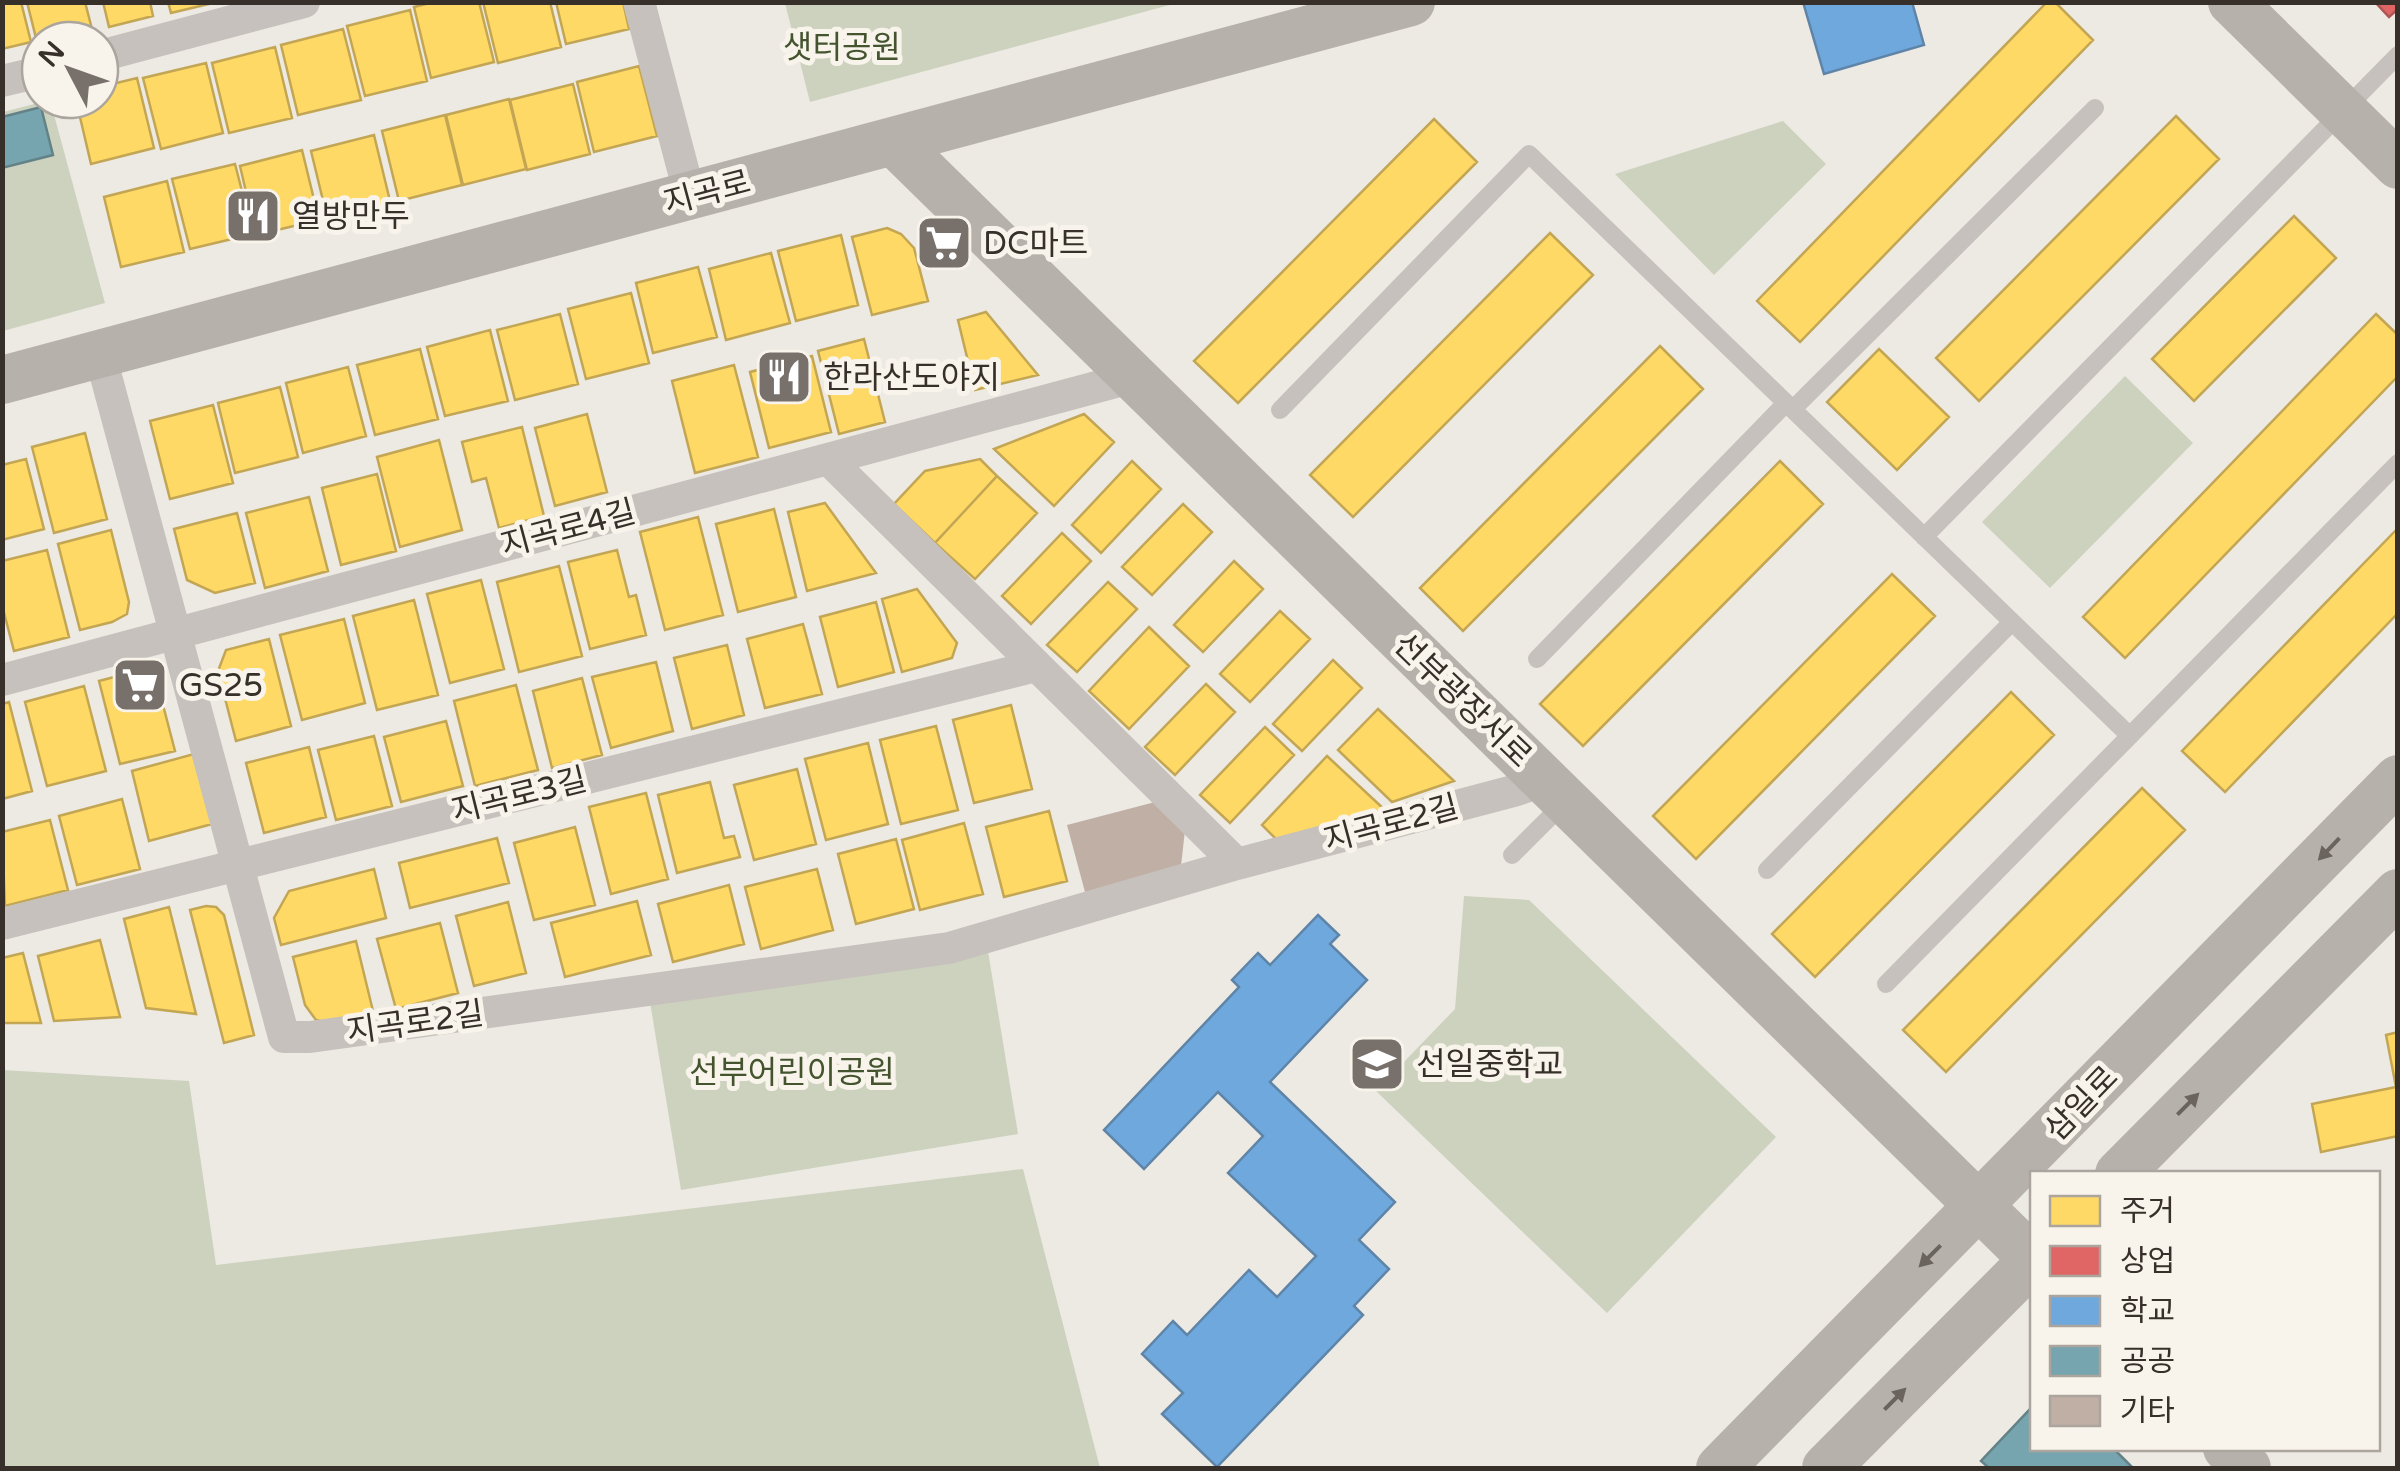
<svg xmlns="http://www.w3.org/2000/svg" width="2400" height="1471" font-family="'Varela Round','Noto Sans KR',sans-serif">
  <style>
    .green { fill: #cdd2be }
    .homes { fill: #ffd966; stroke: #c3a654; stroke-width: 2.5 }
    .shops { fill: #e06666; stroke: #ad5654; stroke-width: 2.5 }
    .schools { fill: #6fa8dc; stroke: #5e84a7; stroke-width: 2.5 }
    .public { fill: #76a5af; stroke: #638287; stroke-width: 2.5 }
    .building { fill: #c0afa5 }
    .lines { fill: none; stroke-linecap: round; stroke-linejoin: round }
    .lane { stroke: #c6c1bc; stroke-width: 18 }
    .street { stroke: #c6c1bc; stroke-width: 32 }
    .secondary { stroke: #b7b1ac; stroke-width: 48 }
    .oneway { fill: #6a635e }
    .labels { text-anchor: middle; stroke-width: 10; stroke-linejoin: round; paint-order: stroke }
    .park-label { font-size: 32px; fill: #44542f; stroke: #f9f4eb }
    .street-label { font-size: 32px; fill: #372f2a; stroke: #f9f4eb }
    .poi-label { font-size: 32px; fill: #372f2a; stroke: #f9f4eb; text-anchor: start }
  </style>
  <rect width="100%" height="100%" fill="#ede9e3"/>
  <path class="green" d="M785,3V2L1177,3L810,102Z
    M50,100L105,303L3,331V112Z
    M1783,121L1826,164L1714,275L1615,174Z
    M2125,376L2193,443L2050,588L1982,522Z
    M1464,896L1529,900L1776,1137L1607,1313L1376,1091L1455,1009Z
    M986,939L1018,1134L681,1190L649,996Z
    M2,1070L189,1081L216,1265L1023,1169L1100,1468H3Z"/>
  <path class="homes" d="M2,2H21L31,42L2,49Z
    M27,2H85L93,33L64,40H40L38,46Z
    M103,2H150L153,16L109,27Z
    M168,2H213V3L171,13Z
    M434,2H479L494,62L431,78L414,7Z
    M483,2H550L561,47L498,63Z
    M556,2H623L629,29L566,44Z
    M2047,2H2055L2093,40L1800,342L1757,301Z
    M410,10L427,81L365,96L347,26Z
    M343,29L361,100L298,115L281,45Z
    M275,47L292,118L229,133L212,63Z
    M206,63L223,133L161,149L143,78Z
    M639,66L657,136L594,152L577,82Z
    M137,78L154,148L91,164L76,100H100V87Z
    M573,84L590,154L527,170L510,100Z
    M509,99L526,169L463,185L446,115Z
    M445,115L462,185L399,201L382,131Z
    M2176,116L2219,159L1979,401L1936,358Z
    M1434,119L1477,162L1238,403L1194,361Z
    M374,135L391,205L328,221L311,151Z
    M302,150L319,220L256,235L240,166Z
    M235,164L253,234L190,249L172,179Z
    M167,181L184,252L121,267L104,197Z
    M2294,216L2336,258L2194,401L2152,359Z
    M887,228L901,234L914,248L928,301L872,315L852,237Z
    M1550,233L1593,275L1353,517L1310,475Z
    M841,235L858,305L796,321L778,251Z
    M771,253L790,323L726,340L709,269Z
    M698,267L717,337L653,353L636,283Z
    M631,293L649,363L586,379L568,309Z
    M986,312L1038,375L975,390L958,320Z
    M560,314L578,384L515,400L497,330Z
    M2376,314L2398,335V376L2125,658L2083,617Z
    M490,330L508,401L445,416L427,347Z
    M864,339L885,422L839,434L818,351Z
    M1660,346L1703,389L1463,631L1420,588Z
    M420,349L438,419L375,435L357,365Z
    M1879,349L1949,417L1897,470L1827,402Z
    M812,356L831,432L769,448L750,372Z
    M734,365L758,457L695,473L672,381Z
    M348,367L366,436L303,453L286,383Z
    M280,387L298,457L235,473L218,403Z
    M213,405L233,483L170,499L150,421Z
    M587,414L607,492L555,506L535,428Z
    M1084,414L1114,442L1054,506L994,449Z
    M522,427L544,516L499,528L486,478L472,482L462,442Z
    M85,433L107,519L54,533L32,447Z
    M439,440L462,530L400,547L377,457Z
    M26,459L44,529L2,540V465Z
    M980,459L997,476L935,543L894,504L925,471Z
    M1132,461L1161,489L1101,553L1072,525Z
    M1780,461L1823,504L1583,746L1540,704Z
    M377,474L396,551L341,565L322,488Z
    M997,476L1037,513L975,579L935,543Z
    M309,497L328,571L265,588L246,513Z
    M825,503L876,573L807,591L788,512Z
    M1183,504L1212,532L1152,595L1122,567Z
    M774,509L796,597L738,612L716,524Z
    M237,513L255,583L215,593L187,580L174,529Z
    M698,517L723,615L665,630L640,532Z
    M2398,528V613L2225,792L2182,751Z
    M111,530L129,602L127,614L112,622L80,630L58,544Z
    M1062,533L1091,561L1031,624L1002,596Z
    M47,550L69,637L14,651L2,605V561Z
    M617,550L629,597L636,595L646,635L590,649L568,562Z
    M1234,561L1263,589L1203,652L1174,625Z
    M559,566L582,656L519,672L497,582Z
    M1892,574L1935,616L1696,859L1653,816Z
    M481,580L504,669L450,683L427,594Z
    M1108,582L1137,609L1077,672L1047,645Z
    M917,589L957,643L952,658L902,672L882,599Z
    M414,600L438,695L377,710L353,616Z
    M876,602L894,672L838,687L820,617Z
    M1280,611L1310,639L1250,702L1220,674Z
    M344,619L365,703L302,720L280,635Z
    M803,624L822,694L765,708L747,639Z
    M1149,627L1189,666L1129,729L1089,691Z
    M269,639L291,726L236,741L218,671L226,650Z
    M727,645L744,715L692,729L674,658Z
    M1333,660L1362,688L1302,751L1273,724Z
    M656,662L673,731L611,748L592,677Z
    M137,671L157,682L175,751L120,764L99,681Z
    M582,678L602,755L552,768L533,691Z
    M1206,684L1235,712L1175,775L1145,747Z
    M516,685L538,770L475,786L454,701Z
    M84,686L106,771L47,786L25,702Z
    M2011,692L2054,735L1815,977L1772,934Z
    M9,702L32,791L2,799V704Z
    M1011,705L1032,789L974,803L953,720Z
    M1378,709L1454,781L1392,802L1338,750Z
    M446,721L463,786L401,802L384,737Z
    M936,726L958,810L901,824L880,740Z
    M1265,727L1294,755L1230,823L1200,795Z
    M374,736L392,806L336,820L318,750Z
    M868,743L888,824L826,840L805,759Z
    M309,747L326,817L264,833L246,763Z
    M194,754L212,824L149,841L132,771Z
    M1327,756L1386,811L1280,843L1262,825Z
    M797,769L816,844L754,860L734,785Z
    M710,782L724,838L734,836L740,857L677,873L658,795Z
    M2142,788L2185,830L1946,1072L1903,1030Z
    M646,793L668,879L611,894L589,807Z
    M122,799L140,869L77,885L59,816Z
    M1049,811L1067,881L1004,897L986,827Z
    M50,820L68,890L5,906L2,832Z
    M964,823L983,894L920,910L902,840Z
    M575,827L595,905L534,920L514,843Z
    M497,838L509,883L410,908L399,863Z
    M896,839L914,909L856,924L838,854Z
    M374,869L386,918L281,945L274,918L289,891Z
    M817,869L833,930L761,949L745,887Z
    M729,885L744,944L673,962L658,904Z
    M637,901L651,955L565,977L551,923Z
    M508,902L526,973L474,986L456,916Z
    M206,906L216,907L224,915L254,1035L224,1043L190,910Z
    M169,907L196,1014L146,1008L124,919Z
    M440,923L458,993L396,1009L377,939Z
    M100,940L120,1017L54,1021L38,956Z
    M356,941L373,1011L328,1023L316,1020L305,1005L293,957Z
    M23,953L41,1023H2V958Z
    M2398,1032V1136L2321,1152L2312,1104L2396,1087L2386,1035Z"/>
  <path class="shops" d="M2375,2H2398V9L2389,17Z"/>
  <path class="schools" d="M1803,2H1912L1924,45L1824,74Z
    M1318,915L1339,935L1330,944L1367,980L1270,1082L1395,1202L1359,1240L1389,1269L1354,1306L1363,1315L1217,1467L1162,1414L1183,1393L1142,1354L1173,1321L1187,1335L1249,1270L1277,1297L1316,1256L1228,1173L1263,1136L1218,1092L1144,1169L1104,1130L1239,987L1232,980L1258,953L1270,965Z"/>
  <path class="public" d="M41,107L53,155L2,168V117Z
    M2032,1407V1448H2113L2133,1468H1989L1981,1461Z"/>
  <path class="building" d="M1159,801L1185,830L1181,866L1085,892L1067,825Z"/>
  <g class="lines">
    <path class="lane" d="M1793,409L2095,108
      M1280,410L1529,154L2130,736
      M1924,537L2398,55
      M1537,659L1786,403
      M1512,855L1565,802
      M1767,870L2012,622
      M1886,984L2398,463"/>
    <path class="street" d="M639,2L690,196
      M100,56L304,2
      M2,81L40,72
      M100,354L284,1037H310L949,948L1237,864L1517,790L1545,780
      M828,459L1237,864
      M2,680L1134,377
      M2,924L1036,666"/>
    <path class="secondary" d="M2232,2L2398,165
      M894,142L2032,1258
      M2,380L1411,2
      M2119,1174L2398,893
      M2227,1448L2247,1468
      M1720,1468L2398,779
      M1826,1468L2032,1261"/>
  </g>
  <defs><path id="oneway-solid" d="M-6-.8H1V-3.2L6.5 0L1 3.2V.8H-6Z" transform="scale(2.5)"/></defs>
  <g class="oneway">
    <use href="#oneway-solid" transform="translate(2329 849) rotate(134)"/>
    <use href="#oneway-solid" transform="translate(2188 1104) rotate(-45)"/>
    <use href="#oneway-solid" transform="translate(1930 1256) rotate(135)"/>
    <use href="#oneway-solid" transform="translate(1895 1399) rotate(-45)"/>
  </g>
  <defs>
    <g id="restaurant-square" transform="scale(2.875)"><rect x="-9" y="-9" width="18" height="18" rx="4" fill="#77706b" stroke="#f9f4eb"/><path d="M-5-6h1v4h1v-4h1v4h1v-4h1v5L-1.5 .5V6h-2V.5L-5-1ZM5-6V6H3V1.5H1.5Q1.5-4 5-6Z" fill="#fff"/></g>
    <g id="supermarket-square" transform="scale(2.875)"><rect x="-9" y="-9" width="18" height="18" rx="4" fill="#77706b" stroke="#f9f4eb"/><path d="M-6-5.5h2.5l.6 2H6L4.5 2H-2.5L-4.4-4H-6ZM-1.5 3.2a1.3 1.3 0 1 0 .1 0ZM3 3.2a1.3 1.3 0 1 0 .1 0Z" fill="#fff"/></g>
    <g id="school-square" transform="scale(2.875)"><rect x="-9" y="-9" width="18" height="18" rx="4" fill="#77706b" stroke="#f9f4eb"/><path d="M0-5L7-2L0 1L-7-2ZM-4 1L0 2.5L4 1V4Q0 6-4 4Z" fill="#fff"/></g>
  </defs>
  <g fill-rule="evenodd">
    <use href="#restaurant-square" x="253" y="216"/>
    <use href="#supermarket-square" x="944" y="243"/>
    <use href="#restaurant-square" x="784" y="377"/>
    <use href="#supermarket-square" x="140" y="685"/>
    <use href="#school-square" x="1377" y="1064"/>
  </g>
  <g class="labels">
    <g class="park-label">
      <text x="842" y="58">샛터공원</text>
      <text x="792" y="1083">선부어린이공원</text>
    </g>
    <g class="street-label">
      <text transform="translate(707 192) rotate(-15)" y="11">지곡로</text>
      <text transform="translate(568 528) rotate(-15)" y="11">지곡로4길</text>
      <text transform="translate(1463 700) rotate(44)" y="11">선부광장서로</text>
      <text transform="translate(519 795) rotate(-14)" y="11">지곡로3길</text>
      <text transform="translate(1391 823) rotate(-15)" y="11">지곡로2길</text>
      <text transform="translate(415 1022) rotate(-8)" y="11">지곡로2길</text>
      <text transform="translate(2081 1103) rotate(-46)" y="11">삼일로</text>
    </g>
    <g class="poi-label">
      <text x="292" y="227">열방만두</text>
      <text x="983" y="254">DC마트</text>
      <text x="823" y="388">한라산도야지</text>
      <text x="179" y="696">GS25</text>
      <text x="1416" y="1075">선일중학교</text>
    </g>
  </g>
  <rect width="2400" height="1471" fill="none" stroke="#372f2a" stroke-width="10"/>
  <rect x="2030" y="1171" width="350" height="280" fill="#f9f4eb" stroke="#aba59e" stroke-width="2.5"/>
  <rect x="2050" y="1196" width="50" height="30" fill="#ffd966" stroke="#aba59e" stroke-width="2.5"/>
  <text x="2120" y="1221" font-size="30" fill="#372f2a">주거</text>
  <rect x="2050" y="1246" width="50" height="30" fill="#e06666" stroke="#aba59e" stroke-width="2.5"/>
  <text x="2120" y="1271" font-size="30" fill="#372f2a">상업</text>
  <rect x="2050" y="1296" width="50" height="30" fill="#6fa8dc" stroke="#aba59e" stroke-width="2.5"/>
  <text x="2120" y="1321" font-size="30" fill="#372f2a">학교</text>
  <rect x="2050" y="1346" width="50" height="30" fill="#76a5af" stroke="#aba59e" stroke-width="2.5"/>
  <text x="2120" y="1371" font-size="30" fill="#372f2a">공공</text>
  <rect x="2050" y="1396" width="50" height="30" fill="#c0afa5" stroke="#aba59e" stroke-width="2.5"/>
  <text x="2120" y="1421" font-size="30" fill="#372f2a">기타</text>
  <g transform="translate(70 70) rotate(311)"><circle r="48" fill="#f9f4eb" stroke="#aba59e" stroke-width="2.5"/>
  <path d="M0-8L18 38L0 25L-18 38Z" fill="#77706b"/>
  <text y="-15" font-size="28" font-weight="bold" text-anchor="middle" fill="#372f2a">N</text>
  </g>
</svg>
